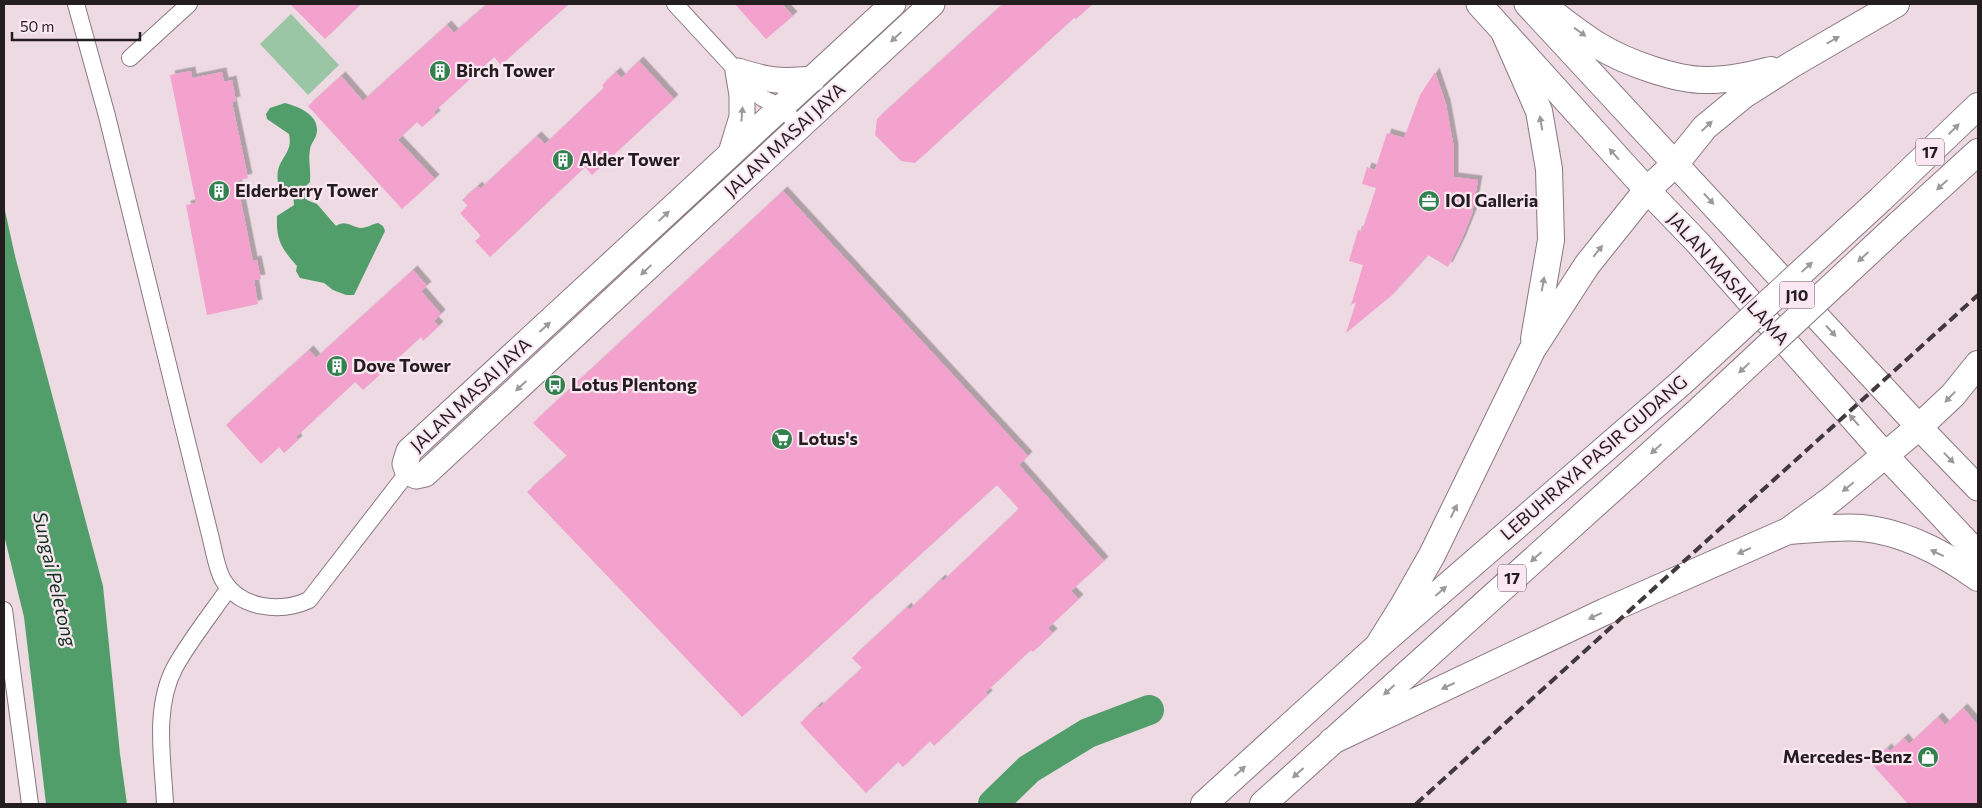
<svg xmlns="http://www.w3.org/2000/svg" width="1982" height="808" font-family="Commissioner,sans-serif">
  <style>
    .green { fill: #9ac6a6 }
    .water { fill: #529e6b }
    .lines { fill: none; stroke-linecap: round; stroke-linejoin: round }
    .river { stroke: #529e6b; stroke-width: 30 }
    .building { fill: #f2a2cd; filter: url(#shadow) }
    .minor-casing { stroke: #8a7881; stroke-width: 18 }
    .primary-casing { stroke: #8a7881; stroke-width: 27 }
    .trunk-casing { stroke: #8a7881; stroke-width: 28 }
    .minor { stroke: #fff; stroke-width: 16 }
    .primary { stroke: #fff; stroke-width: 25 }
    .trunk { stroke: #fff; stroke-width: 26 }
    .rail { stroke: #42393d; stroke-width: 4; stroke-dasharray: 10 5; stroke-linecap: butt }
    .trunk-bridge-casing { stroke: #8a7881; stroke-width: 28; stroke-linecap: butt }
    .trunk-bridge { stroke: #fff; stroke-width: 26 }
    .oneway { fill: #9c999b }
    .labels { text-anchor: middle; stroke-width: 4.5; stroke-linejoin: round; paint-order: stroke }
    .shield { fill: #fbe7f1; stroke: #645a5f; stroke-width: 1 }
    .shield-label { font-size: 16px; font-weight: bold; fill: #241d20 }
    .poi-label { font-size: 18px; font-weight: bold; fill: #241d20; stroke: #fbe7f1; text-anchor: start }
    .street-label { font-size: 18px; fill: #241d20; stroke: #fbe7f1 }
    .water-label { font-size: 19px; font-style: italic; fill: #10321c; stroke: #fbe7f1 }
  </style>
  <defs>
    <filter id="shadow"><feDropShadow dx="4.5" dy="-4.5" stdDeviation="0" flood-color="#0004"/></filter>
  </defs>
  <rect width="100%" height="100%" fill="#eedae3"/>
  <path class="green" d="M291,14L339,65L308,95L260,44Z"/>
  <path class="water" d="M285,103C300,107 322,116 316,136C314,141 310,145 310,150C308,159 311,171 310,182L305,187L307,200L317,204L336,226C345,219 352,227 361,228C367,228 372,224 378,223L383,226L385,231L354,295H346L333,290L324,283L300,278L296,271L297,266C281,248 276,240 277,216L294,205L293,195L278,183C274,158 294,156 289,134L267,119L266,114L270,108Z
    M4,206L15,256L103,586L120,754L127,804H46L24,617L4,535Z"/>
  <g class="lines">
    <path class="river" d="M993,804L1029,769L1088,733L1149,710"/>
  </g>
  <path class="building" d="M290,4H361L325,39Z
    M487,4H569L501,65L494,57L434,112L436,115L422,127L417,122L398,140L435,179L402,209L308,106L341,76L363,101L447,25L454,33Z
    M735,4H782L793,16L766,39Z
    M1003,4H1093L1076,19L1074,18L915,163L901,161L875,135L877,119Z
    M639,61L674,99L592,175L585,167L490,257L475,241L481,236L460,213L468,206L462,200L478,186L480,189L537,136L545,144L604,88L602,85L616,72L621,78Z
    M191,71L192,78L222,72L224,82L232,80L236,101L232,102L248,178L237,181L253,261L257,260L261,279L254,280L258,304L207,315L186,205L196,203L170,75Z
    M1435,72L1446,104L1454,148V177L1478,180L1472,214L1461,241L1448,267L1428,255L1391,296L1346,333L1356,302L1351,305L1363,265L1349,261L1358,230L1362,231L1376,188L1362,184L1367,167L1375,170L1387,133L1404,138L1420,95Z
    M783,191L1028,456L1019,465L1104,561L1071,591L1079,599L1048,628L1053,633L1033,652L1031,650L986,692L988,695L934,746L930,741L903,767L898,762L866,793L800,723L818,706L819,708L862,668L852,658L907,607L909,610L941,579L943,581L1019,509L997,485L742,717L527,492L567,456L533,423Z
    M413,270L427,286L421,291L441,314L434,321L439,326L423,341L421,337L363,390L355,382L296,437L298,440L284,453L279,447L261,464L226,425L309,350L316,358Z
    M1963,708L1978,725V804H1908L1871,763L1887,748L1890,751L1904,738L1909,744L1938,717L1945,725Z"/>
  <g class="lines">
    <g class="minor-casing">
      <path id="minor" d="M76,4L107,116L209,531C213,545 216,568 223,580C240,609 281,613 309,600L408,472
        M675,4L762,98L782,107L799,127
        M130,58L189,4
        M4,610L30,804
        M165,804C163,760 153,708 175,667C190,640 211,614 229,588"/>
    </g>
    <g class="primary-casing">
      <path id="primary" d="M893,4L409,451L405,464L408,472L416,476L425,474L932,4
        M1479,4L1647,190L1698,243L1886,456L1978,554
        M1527,4L1919,427L1978,488
        M731,153L742,117V95L738,71C769,81 780,82 813,79"/>
    </g>
    <g class="trunk-casing">
      <path id="trunk" d="M1541,4C1560,18 1579,34 1599,46C1625,62 1677,81 1708,80C1730,80 1750,75 1771,70
        M1505,34L1539,111L1549,169L1551,240L1534,339
        M1881,199L1978,106
        M1899,224L1978,152
        M1788,531C1812,530 1838,526 1862,528C1904,532 1945,554 1978,578
        M1378,646L1403,606L1432,555L1532,350L1587,265L1647,190L1676,163L1705,127L1744,95L1791,65L1896,4
        M1332,741L1604,612L1788,531L1832,499L1919,427L1953,395L1978,364
        M1204,804L1378,646L1681,383
        M1263,804L1693,416"/>
    </g>
    <use href="#minor" class="minor"/>
    <use href="#primary" class="primary"/>
    <use href="#trunk" class="trunk"/>
    <path class="rail" d="M1416,804L1978,295"/>
    <g class="trunk-bridge-casing">
      <path id="trunk-bridge" d="M1681,383L1881,199
        M1693,416L1899,224"/>
    </g>
    <use href="#trunk-bridge" class="trunk-bridge"/>
  </g>
  <defs><path id="oneway-solid" d="M-6-.8H1V-3.2L6.5 0L1 3.2V.8H-6Z" transform="scale(1.25)"/></defs>
  <g class="oneway">
    <use href="#oneway-solid" transform="translate(1580 32) rotate(36)"/>
    <use href="#oneway-solid" transform="translate(896 37) rotate(137)"/>
    <use href="#oneway-solid" transform="translate(1833 40) rotate(-30)"/>
    <use href="#oneway-solid" transform="translate(742 114) rotate(-85)"/>
    <use href="#oneway-solid" transform="translate(1541 123) rotate(-100)"/>
    <use href="#oneway-solid" transform="translate(1707 126) rotate(-43)"/>
    <use href="#oneway-solid" transform="translate(1954 129) rotate(-44)"/>
    <use href="#oneway-solid" transform="translate(1614 154) rotate(-132)"/>
    <use href="#oneway-solid" transform="translate(1942 185) rotate(138)"/>
    <use href="#oneway-solid" transform="translate(1709 199) rotate(47)"/>
    <use href="#oneway-solid" transform="translate(664 216) rotate(-43)"/>
    <use href="#oneway-solid" transform="translate(1598 251) rotate(-51)"/>
    <use href="#oneway-solid" transform="translate(1863 257) rotate(137)"/>
    <use href="#oneway-solid" transform="translate(1807 267) rotate(-43)"/>
    <use href="#oneway-solid" transform="translate(646 270) rotate(137)"/>
    <use href="#oneway-solid" transform="translate(1543 284) rotate(-80)"/>
    <use href="#oneway-solid" transform="translate(545 327) rotate(-42)"/>
    <use href="#oneway-solid" transform="translate(1831 331) rotate(47)"/>
    <use href="#oneway-solid" transform="translate(1744 368) rotate(137)"/>
    <use href="#oneway-solid" transform="translate(521 386) rotate(137)"/>
    <use href="#oneway-solid" transform="translate(1950 397) rotate(134)"/>
    <use href="#oneway-solid" transform="translate(1854 420) rotate(-131)"/>
    <use href="#oneway-solid" transform="translate(1656 449) rotate(138)"/>
    <use href="#oneway-solid" transform="translate(1949 458) rotate(46)"/>
    <use href="#oneway-solid" transform="translate(1848 487) rotate(141)"/>
    <use href="#oneway-solid" transform="translate(1454 511) rotate(-64)"/>
    <use href="#oneway-solid" transform="translate(1744 551) rotate(156)"/>
    <use href="#oneway-solid" transform="translate(1937 553) rotate(-155)"/>
    <use href="#oneway-solid" transform="translate(1536 557) rotate(138)"/>
    <use href="#oneway-solid" transform="translate(1441 591) rotate(-41)"/>
    <use href="#oneway-solid" transform="translate(1595 616) rotate(155)"/>
    <use href="#oneway-solid" transform="translate(1448 686) rotate(155)"/>
    <use href="#oneway-solid" transform="translate(1389 690) rotate(138)"/>
    <use href="#oneway-solid" transform="translate(1240 771) rotate(-42)"/>
    <use href="#oneway-solid" transform="translate(1298 773) rotate(138)"/>
  </g>
  <defs>
    <g id="building-disc" transform="scale(1.125)"><circle r="9.5" fill="#348150" stroke="#fbe7f1"/><path d="M-4-6H4V6H1V3H-1V6H-4ZM-2.5-4.3h1.7v1.8h-1.7ZM.8-4.3h1.7v1.8H.8ZM-2.5-1h1.7V.8h-1.7ZM.8-1h1.7V.8H.8Z" fill="#fff"/></g>
    <g id="office-disc" transform="scale(1.125)"><circle r="9.5" fill="#348150" stroke="#fbe7f1"/><path d="M-6-3h4V-5.5h4V-3h4V5H-6ZM-1-4.5V-3h2v-1.5ZM-6 0V1H6V0Z" fill="#fff"/></g>
    <g id="bus-disc" transform="scale(1.125)"><circle r="9.5" fill="#348150" stroke="#fbe7f1"/><path d="M-5-6H5V4H4V6H2V4H-2V6H-4V4H-5ZM-3.5-4V0h7V-4ZM-3.5 1.2v1.5H-2V1.2ZM2 1.2v1.5H3.5V1.2Z" fill="#fff"/></g>
    <g id="supermarket-disc" transform="scale(1.125)"><circle r="9.5" fill="#348150" stroke="#fbe7f1"/><path d="M-6-5.5h2.5l.6 2H6L4.5 2H-2.5L-4.4-4H-6ZM-1.5 3.2a1.3 1.3 0 1 0 .1 0ZM3 3.2a1.3 1.3 0 1 0 .1 0Z" fill="#fff"/></g>
    <g id="shop-disc" transform="scale(1.125)"><circle r="9.5" fill="#348150" stroke="#fbe7f1"/><path d="M-5-2.5h2.3a2.7 3.5 0 0 1 5.4 0H5L5.5 6h-11ZM-1.5-2.5h3a1.5 2.3 0 0 0-3 0Z" fill="#fff"/></g>
  </defs>
  <g fill-rule="evenodd">
    <use href="#building-disc" x="440" y="71"/>
    <use href="#building-disc" x="563" y="160"/>
    <use href="#building-disc" x="219" y="191"/>
    <use href="#office-disc" x="1429" y="201"/>
    <use href="#building-disc" x="337" y="366"/>
    <use href="#bus-disc" x="555" y="385"/>
    <use href="#supermarket-disc" x="782" y="439"/>
    <use href="#shop-disc" x="1928" y="757"/>
  </g>
  <g class="labels">
    <g class="shield">
      <rect x="1916" y="138.5" width="28" height="27" rx="4"/>
      <rect x="1779.5" y="281.5" width="35" height="27" rx="4"/>
      <rect x="1498" y="564.5" width="28" height="27" rx="4"/>
    </g>
    <g class="shield-label">
      <text x="1930" y="158">17</text>
      <text x="1797" y="301">J10</text>
      <text x="1512" y="584">17</text>
    </g>
    <g class="poi-label">
      <text x="456" y="77">Birch Tower</text>
      <text x="579" y="166">Alder Tower</text>
      <text x="235" y="197">Elderberry Tower</text>
      <text x="1445" y="207">IOI Galleria</text>
      <text x="353" y="372">Dove Tower</text>
      <text x="571" y="391">Lotus Plentong</text>
      <text x="798" y="445">Lotus's</text>
      <text x="1912" y="763" text-anchor="end">Mercedes-Benz</text>
    </g>
    <g class="street-label">
      <text transform="translate(785 140) rotate(-43)" y="6">JALAN MASAI JAYA</text>
      <text transform="translate(1728 279) rotate(48)" y="6">JALAN MASAI LAMA</text>
      <text transform="translate(471 395) rotate(-43)" y="6">JALAN MASAI JAYA</text>
      <text transform="translate(1594 458) rotate(-41)" y="6">LEBUHRAYA PASIR GUDANG</text>
    </g>
    <g class="water-label">
      <text transform="translate(55 579) rotate(77)" y="7">Sungai Peletong</text>
    </g>
  </g>
  <rect width="1982" height="808" fill="none" stroke="#241d20" stroke-width="10"/>
  <path d="M12 32v8h128v-8" fill="none" stroke="#241d20" stroke-width="2.5"/>
  <text x="20" y="32" font-size="15" fill="#241d20" stroke="#fbe7f1" stroke-width="4" paint-order="stroke">50 m</text>
</svg>
